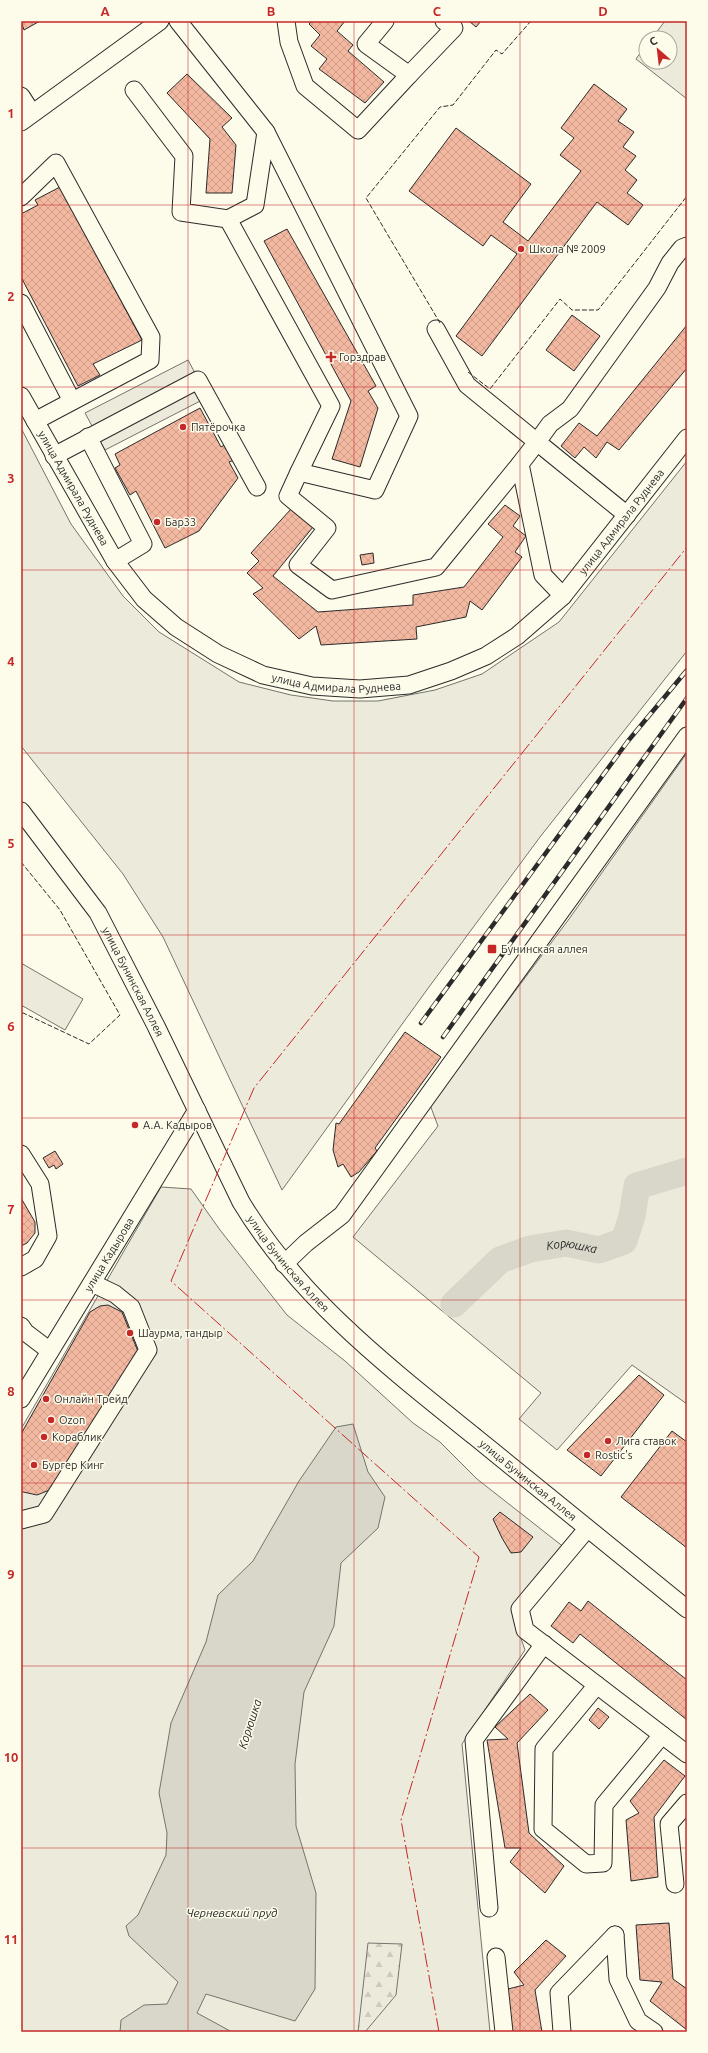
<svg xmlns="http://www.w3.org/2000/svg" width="708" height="2053" font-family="Ubuntu,sans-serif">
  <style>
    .green { fill: #ecebdb; stroke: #74746e }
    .forest { fill: url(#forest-firs); stroke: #74746e }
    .parking { fill: #eceadb; stroke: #74746e }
    .water { fill: #d8d7c9; stroke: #74746e }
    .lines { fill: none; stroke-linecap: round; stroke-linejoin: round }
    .river { stroke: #d8d7c9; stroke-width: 27 }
    .building { fill: url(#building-cross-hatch); stroke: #2b2b2b }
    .minor-casing { stroke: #2b2b2b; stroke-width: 19 }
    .minor { stroke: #fdfbea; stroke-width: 17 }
    .rail-casing { stroke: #2b2b2b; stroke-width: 4.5 }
    .rail { stroke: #fdfbea; stroke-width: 3; stroke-dasharray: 9; stroke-linecap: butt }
    .fence { stroke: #2b2b2b; stroke-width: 1; stroke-dasharray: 5 2; stroke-linecap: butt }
    .power { stroke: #c62828; stroke-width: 1; stroke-dasharray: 14 3 2 3; stroke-linecap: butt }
    .grid { fill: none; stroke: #c62828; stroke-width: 1; stroke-opacity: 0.55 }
    .poi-dot { fill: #c62828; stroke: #fdfbea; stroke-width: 1.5 }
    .labels { text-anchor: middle; stroke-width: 3; stroke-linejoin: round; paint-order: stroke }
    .poi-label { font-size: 11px; fill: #2b2b2b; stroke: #fdfbea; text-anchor: start }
    .street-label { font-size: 11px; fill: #2b2b2b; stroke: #fdfbea }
    .water-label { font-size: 12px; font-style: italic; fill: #2b2b2b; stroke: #fdfbea }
    .neatline { fill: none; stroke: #c62828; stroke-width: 1.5 }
    .grid-label { font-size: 13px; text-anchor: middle; font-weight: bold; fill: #c62828 }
  </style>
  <defs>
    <pattern id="forest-firs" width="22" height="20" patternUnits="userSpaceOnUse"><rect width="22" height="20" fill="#ecebdb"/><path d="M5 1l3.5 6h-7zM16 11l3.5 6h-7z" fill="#cbcabc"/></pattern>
    <pattern id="building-cross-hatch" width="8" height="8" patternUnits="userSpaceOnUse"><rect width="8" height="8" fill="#f2b8a0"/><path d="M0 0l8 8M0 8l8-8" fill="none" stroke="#d09e8a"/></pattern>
  </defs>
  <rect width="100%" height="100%" fill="#fdfbea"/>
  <path class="green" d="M665,21H687V99L636,59L646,45V62H670V38H652Z
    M21,428L71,524L123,596L159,632L239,682L291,695L333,701H378L435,690L482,674L559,622L687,461V651L540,837L429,987L282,1190L163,937L123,874L21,746Z
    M687,753V1404L632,1365L557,1450L519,1419L541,1393L353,1237L438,1126L430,1105L569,919Z
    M21,963L83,999L65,1030L21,1005Z
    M161,1187L191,1189L220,1230L287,1315L345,1361L413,1423L440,1442L477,1479L565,1548L512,1613L525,1650L462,1744L490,2032H21V1429Z"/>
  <path class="forest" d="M368,1943L402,1944L396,1995L365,2032H358Z"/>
  <path class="parking" d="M188,360L208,397L105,450L85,413Z"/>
  <path class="water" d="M353,1424L368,1472L385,1497L378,1528L341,1563L334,1626L304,1692L295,1764L296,1826L316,1893L315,1989L295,2021L206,1994L197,2013L232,2032H120L121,2020L144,2005L167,2004L178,1982L129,1936L126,1926L138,1915L166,1855L167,1833L159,1793L171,1723L206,1642L218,1595L253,1561L299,1481L336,1427Z"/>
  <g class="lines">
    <path class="river" id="s1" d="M454,1304L500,1260L530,1249L566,1243L599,1250L624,1241L632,1216L637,1186L687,1171"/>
  </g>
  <path class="building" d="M21,21H40L24,30Z
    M312,21H345L337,31L353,45L348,51L384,82L365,103L319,69L327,59L311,46L320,35L309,24Z
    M469,21H481L476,27Z
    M187,74L232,118L222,127L236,145L232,193H206L210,139L167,93Z
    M594,84L627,109L618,121L634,132L623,147L636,156L625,170L637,180L627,193L643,205L628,225L597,202L482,356L456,336L517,254L491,235L483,246L409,191L456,128L531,184L503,222L528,241L581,171L560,155L574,138L561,128Z
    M60,187L142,340L93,364L100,375L78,386L21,277V214L38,205L35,200Z
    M287,229L376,386L368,391L378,408L360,467L332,459L351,401L264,241Z
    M572,315L600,336L574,371L546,350Z
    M687,325V368L619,450L607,442L596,458L584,447L575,458L561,446L579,423L597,436Z
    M200,408L221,447L226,444L234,460L229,462L238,478L199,531L165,548L136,491L130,495L115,468L120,465L115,454Z
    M505,505L520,516L513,526L526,536L515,552L522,557L482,610L470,601L466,617L416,627L417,639L321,645L316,626L299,639L253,594L263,588L247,573L259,561L251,553L291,509L313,527L273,576L318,612L413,605V595L464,587L503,537L488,524Z
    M373,553L374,563L362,565L360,555Z
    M405,1032L441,1057L375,1148L377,1151L359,1172L351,1177L343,1164L338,1167L333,1150L336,1123L339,1124Z
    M55,1151L63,1164L56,1169L54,1165L49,1168L43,1158Z
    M21,1198L35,1222V1233L27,1243L21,1246Z
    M108,1305L122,1312L139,1354L52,1489L37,1495L23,1492L21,1491V1434L90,1312L100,1306Z
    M639,1375L664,1395L601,1476L567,1450Z
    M672,1431L687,1442V1548L621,1497Z
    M500,1512L533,1537L521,1552L511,1553L502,1538L493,1519Z
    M588,1601L687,1680V1720L580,1634L573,1643L551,1626L569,1602L581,1611Z
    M530,1694L548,1710L517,1743L529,1833L564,1866L545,1893L510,1862L521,1848H505L487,1740L508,1739L495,1727Z
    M598,1708L609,1717L599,1729L589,1720Z
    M664,1760L685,1776L654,1817L658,1877L631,1881L626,1820L639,1813L630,1801Z
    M669,1923L673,1979L687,1989V2030L650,2001L662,1982L640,1980L636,1925Z
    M546,1940L566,1956L535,1990L542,2032H509L504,1990L524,1985L514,1972Z"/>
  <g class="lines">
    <g class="minor-casing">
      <g id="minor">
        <path d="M286,21L289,42L305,86L358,130L409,75L366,44L385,21"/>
        <path d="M409,75L454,28L444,21"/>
        <path d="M134,90L184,156L181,212L228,219L255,205L266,132L178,21"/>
        <path d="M21,96L32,113"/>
        <path d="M21,122L160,21"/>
        <path d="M21,197L56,163L151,337L150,360L35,421"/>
        <path d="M228,219L331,406L299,472L375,490L409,416L266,132"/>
        <path d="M21,303L72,401"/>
        <path d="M436,329L467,385L537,442L520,464L543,575L563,596"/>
        <path id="s2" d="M21,396L115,561L144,599L176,627L218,654L263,675L312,686L360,689L409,685L451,671L486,656L517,636L563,596L687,438"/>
        <path d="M88,437L143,544L115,561"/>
        <path d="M54,456L198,380L257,487"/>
        <path d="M299,472L288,496L327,528L298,565L332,590L436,567L520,464"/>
        <path d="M627,515L537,442L550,424L570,409L657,288L670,263L682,248L687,246"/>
        <path id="s3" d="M21,811L98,913L156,1026L241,1202C299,1298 387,1366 474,1436C545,1494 616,1552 687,1609"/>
        <path d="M21,1154L40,1184L48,1236L35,1259L21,1267"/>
        <path d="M284,1264L306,1243L342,1215L687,736"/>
        <path d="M21,1326L25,1332L50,1351"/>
        <path id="s4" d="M21,1399L197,1110"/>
        <path d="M21,1520L44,1514L148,1350L131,1307L115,1294L92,1283"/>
        <path d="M587,1529L520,1609L525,1630L687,1754"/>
        <path d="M597,1685L544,1749L543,1829L586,1864L603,1863L604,1805L662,1735"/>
        <path d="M675,1884L669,1824L687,1803"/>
        <path d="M489,1908L474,1740L544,1644"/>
        <path d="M615,1935L618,1979L638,2021L654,2032"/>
        <path d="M496,1957L504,2032"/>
        <path d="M562,2032L559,1993L615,1935"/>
      </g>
    </g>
    <use href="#minor" class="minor"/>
    <g class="rail-casing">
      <path id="rail" d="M421,1023L628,741L687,670
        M443,1037L687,698"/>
    </g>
    <use href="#rail" class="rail"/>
    <path class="fence" d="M550,21H552
      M440,323L366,198L440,107L453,105L496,50L502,54L531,21
      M468,372L490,389L560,299L572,310H598L687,196
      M21,862L60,910L120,1015L89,1044L21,1012"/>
    <path class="power" d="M439,2032L401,1820L479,1557L171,1281L254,1088L687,547"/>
  </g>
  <path class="grid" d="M188,21V2032M354,21V2032M520,21V2032M21,205H687M21,387H687M21,570H687M21,753H687M21,935H687M21,1118H687M21,1300H687M21,1483H687M21,1666H687M21,1848H687"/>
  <g class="poi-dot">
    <circle cx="521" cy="249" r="4"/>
    <path d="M329 351h4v4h4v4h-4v4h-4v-4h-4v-4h4z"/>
    <circle cx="183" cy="427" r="4"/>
    <circle cx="157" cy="522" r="4"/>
    <rect x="487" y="944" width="10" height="10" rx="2"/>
    <circle cx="135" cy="1125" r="4"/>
    <circle cx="130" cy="1333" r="4"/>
    <circle cx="46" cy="1399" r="4"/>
    <circle cx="51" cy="1420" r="4"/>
    <circle cx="44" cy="1437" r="4"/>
    <circle cx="608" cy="1441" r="4"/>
    <circle cx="587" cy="1455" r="4"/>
    <circle cx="34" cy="1465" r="4"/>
  </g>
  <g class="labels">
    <g class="poi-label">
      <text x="529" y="253">Школа № 2009</text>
      <text x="339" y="361">Горздрав</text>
      <text x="191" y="431">Пятёрочка</text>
      <text x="165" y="526">Бар33</text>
      <text x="501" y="953">Бунинская аллея</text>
      <text x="143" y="1129">А.А. Кадыров</text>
      <text x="138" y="1337">Шаурма, тандыр</text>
      <text x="54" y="1403">Онлайн Трейд</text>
      <text x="59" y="1424">Ozon</text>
      <text x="52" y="1441">Кораблик</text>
      <text x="616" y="1445">Лига ставок</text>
      <text x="595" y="1459">Rostic's</text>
      <text x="42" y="1469">Бургер Кинг</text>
    </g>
    <g class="street-label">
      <text dy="4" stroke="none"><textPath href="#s2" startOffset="106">улица Адмирала Руднева</textPath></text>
      <text dy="4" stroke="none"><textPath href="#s2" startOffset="802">улица Адмирала Руднева</textPath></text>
      <text dy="4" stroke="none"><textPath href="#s2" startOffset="454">улица Адмирала Руднева</textPath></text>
      <text dy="4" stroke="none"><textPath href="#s3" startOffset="205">улица Бунинская Аллея</textPath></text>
      <text dy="4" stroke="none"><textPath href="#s4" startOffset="169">улица Кадырова</textPath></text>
      <text dy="4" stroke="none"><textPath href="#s3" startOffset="528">улица Бунинская Аллея</textPath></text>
      <text dy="4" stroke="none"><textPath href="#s3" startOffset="852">улица Бунинская Аллея</textPath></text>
    </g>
    <g class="water-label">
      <text dy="4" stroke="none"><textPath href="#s1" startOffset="138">Корюшка</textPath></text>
      <text transform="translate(250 1724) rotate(-72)" y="4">Корюшка</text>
      <text x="232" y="1917">Черневский пруд</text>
    </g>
  </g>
  <rect width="708" height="2053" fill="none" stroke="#fdfbea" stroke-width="44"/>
  <g transform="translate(658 50) rotate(332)"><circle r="19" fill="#fdfbea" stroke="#a9a89e"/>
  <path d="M0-3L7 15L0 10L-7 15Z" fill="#c62828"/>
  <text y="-6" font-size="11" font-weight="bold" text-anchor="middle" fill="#2b2b2b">С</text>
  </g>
  <rect x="22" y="22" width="664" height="2009" class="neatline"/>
  <g class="grid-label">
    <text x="105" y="16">A</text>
    <text x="271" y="16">B</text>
    <text x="437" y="16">C</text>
    <text x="603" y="16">D</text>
    <text x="11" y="118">1</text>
    <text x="11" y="301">2</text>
    <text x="11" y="483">3</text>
    <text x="11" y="666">4</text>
    <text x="11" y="848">5</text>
    <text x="11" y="1031">6</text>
    <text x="11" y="1214">7</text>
    <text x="11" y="1396">8</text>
    <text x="11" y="1579">9</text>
    <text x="11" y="1762">10</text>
    <text x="11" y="1944">11</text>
  </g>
</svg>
